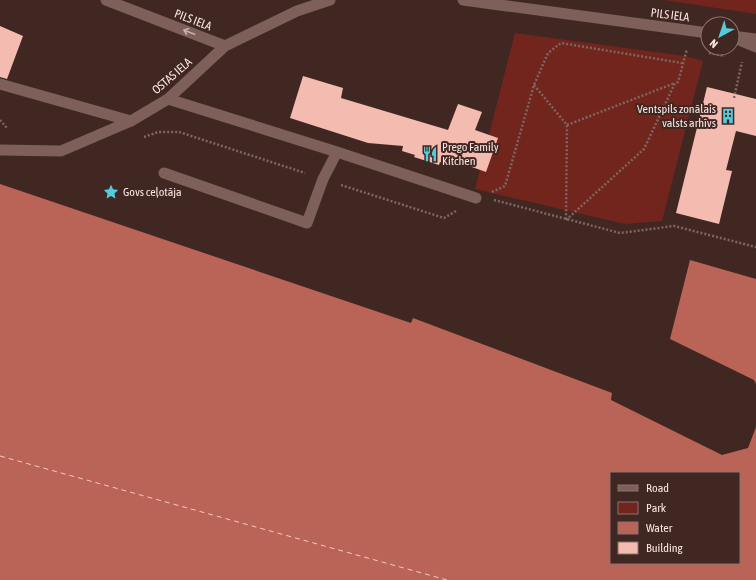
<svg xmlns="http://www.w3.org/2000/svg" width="756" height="580" font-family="'Asap Condensed',sans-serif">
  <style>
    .green { fill: #71251c }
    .water { fill: #ba6458; fill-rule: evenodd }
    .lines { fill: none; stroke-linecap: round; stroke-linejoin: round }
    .ferry { stroke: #f9c9c0; stroke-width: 1; stroke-dasharray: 5 4; stroke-linecap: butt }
    .building { fill: #f4bbb1 }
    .path { stroke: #7e6662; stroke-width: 2.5; stroke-dasharray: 2 2; stroke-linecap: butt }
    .service { stroke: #7e5f5a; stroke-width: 11 }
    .minor { stroke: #7e5f5a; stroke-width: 11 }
    .tertiary { stroke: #7e5f5a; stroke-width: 11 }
    .oneway { stroke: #c7b0ac }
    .labels { text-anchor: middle; stroke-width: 4; stroke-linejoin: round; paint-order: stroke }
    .street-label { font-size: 12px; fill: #f8e6e3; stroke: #412722 }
    .poi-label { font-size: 12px; fill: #f8e6e3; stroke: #412722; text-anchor: start }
  </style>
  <rect width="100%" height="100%" fill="#412722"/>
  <path class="green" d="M664,0H756V14Z
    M515,33L685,56L703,61L662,221L625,224L475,189Z"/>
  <path class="water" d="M0,184L411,323L413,318L612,393L611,400L722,455L748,448L756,427V580H0ZM611,473H739V563H611Z
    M690,260L756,279V384L754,380L670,339Z"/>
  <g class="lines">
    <path class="ferry" d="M0,456L447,580"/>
  </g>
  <path class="building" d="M0,26L23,36L7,79L0,77Z
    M303,76L343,88L341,98L448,130L458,104L482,112L475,130L498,138L486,172L455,161L453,167L440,162L439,165L414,157L415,155L402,151L403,146L368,143L290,118Z
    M707,87L756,99V136L736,131L726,170L732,171L719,224L676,213Z"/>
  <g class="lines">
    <path class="path" d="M709,53L725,56
      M534,85L567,125L566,220
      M734,98L742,62
      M0,120L7,128
      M567,125L675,83
      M144,137L158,132H179L305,173
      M341,185L444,218L456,211
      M492,192L505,186L534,85L548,53L561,43L682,63
      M494,200L620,233L674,226L756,247
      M566,220L644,149L675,83L678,82L687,49"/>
    <path class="service" d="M0,84L131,121
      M168,99L337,152L476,198
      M164,173L307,223L323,179L337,152"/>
    <path class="minor" d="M106,0L225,46
      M734,38L756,47"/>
    <path class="tertiary" d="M463,0L708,33
      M732,36L756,39
      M0,150L61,151L131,121L168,99L225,46L297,11L330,0"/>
  </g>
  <defs><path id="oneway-shaft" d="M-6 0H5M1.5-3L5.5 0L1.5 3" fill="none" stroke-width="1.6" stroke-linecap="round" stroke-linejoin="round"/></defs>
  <use class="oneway" href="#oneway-shaft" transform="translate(189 32) rotate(-159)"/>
  <defs>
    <g id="building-bare" transform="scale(1.2)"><path d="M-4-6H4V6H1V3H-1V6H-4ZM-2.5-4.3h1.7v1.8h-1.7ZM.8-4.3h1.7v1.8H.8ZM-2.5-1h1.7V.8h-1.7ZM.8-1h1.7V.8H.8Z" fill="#54cadd" stroke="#412722" stroke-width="2.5" paint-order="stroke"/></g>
    <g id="restaurant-bare" transform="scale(1.2)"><path d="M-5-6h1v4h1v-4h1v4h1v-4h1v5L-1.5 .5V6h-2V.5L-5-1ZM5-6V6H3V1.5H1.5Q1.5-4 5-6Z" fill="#54cadd" stroke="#412722" stroke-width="2.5" paint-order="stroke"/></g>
    <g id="sight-bare" transform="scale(1.2)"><path d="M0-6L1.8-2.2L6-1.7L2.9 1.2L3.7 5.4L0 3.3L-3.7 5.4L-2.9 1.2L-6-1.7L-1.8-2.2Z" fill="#54cadd" stroke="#412722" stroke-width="2.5" paint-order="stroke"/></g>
  </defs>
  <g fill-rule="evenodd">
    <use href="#building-bare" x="728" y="116"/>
    <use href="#restaurant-bare" x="430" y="154"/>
    <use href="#sight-bare" x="111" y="192"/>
  </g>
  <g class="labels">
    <g class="street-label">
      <text transform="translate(670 15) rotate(7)" y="4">PILS IELA</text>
      <text transform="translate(193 20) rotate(21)" y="4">PILS IELA</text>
      <text transform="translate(172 76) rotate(-41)" y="4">OSTAS IELA</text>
    </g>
    <g class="poi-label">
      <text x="716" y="113" text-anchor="end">Ventspils zonālais<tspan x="716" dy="14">valsts arhīvs</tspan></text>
      <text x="442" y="151">Prego Family<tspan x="442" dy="14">Kitchen</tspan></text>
      <text x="123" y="196">Govs ceļotāja</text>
    </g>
  </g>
  <rect x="610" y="472" width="130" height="92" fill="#412722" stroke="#8a736f"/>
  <rect x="618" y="485" width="20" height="6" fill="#7e5f5a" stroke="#8a736f"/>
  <text x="646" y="492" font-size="12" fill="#f8e6e3">Road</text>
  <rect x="618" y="502" width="20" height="12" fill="#71251c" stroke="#8a736f"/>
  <text x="646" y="512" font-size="12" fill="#f8e6e3">Park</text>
  <rect x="618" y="522" width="20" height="12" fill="#ba6458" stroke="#8a736f"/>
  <text x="646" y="532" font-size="12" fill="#f8e6e3">Water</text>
  <rect x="618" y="542" width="20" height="12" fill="#f4bbb1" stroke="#8a736f"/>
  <text x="646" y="552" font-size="12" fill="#f8e6e3">Building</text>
  <g transform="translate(720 36) rotate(220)"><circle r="19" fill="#412722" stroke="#8a736f"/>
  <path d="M0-3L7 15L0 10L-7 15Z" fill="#54cadd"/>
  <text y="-6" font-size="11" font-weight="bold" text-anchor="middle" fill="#f8e6e3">N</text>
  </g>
</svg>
